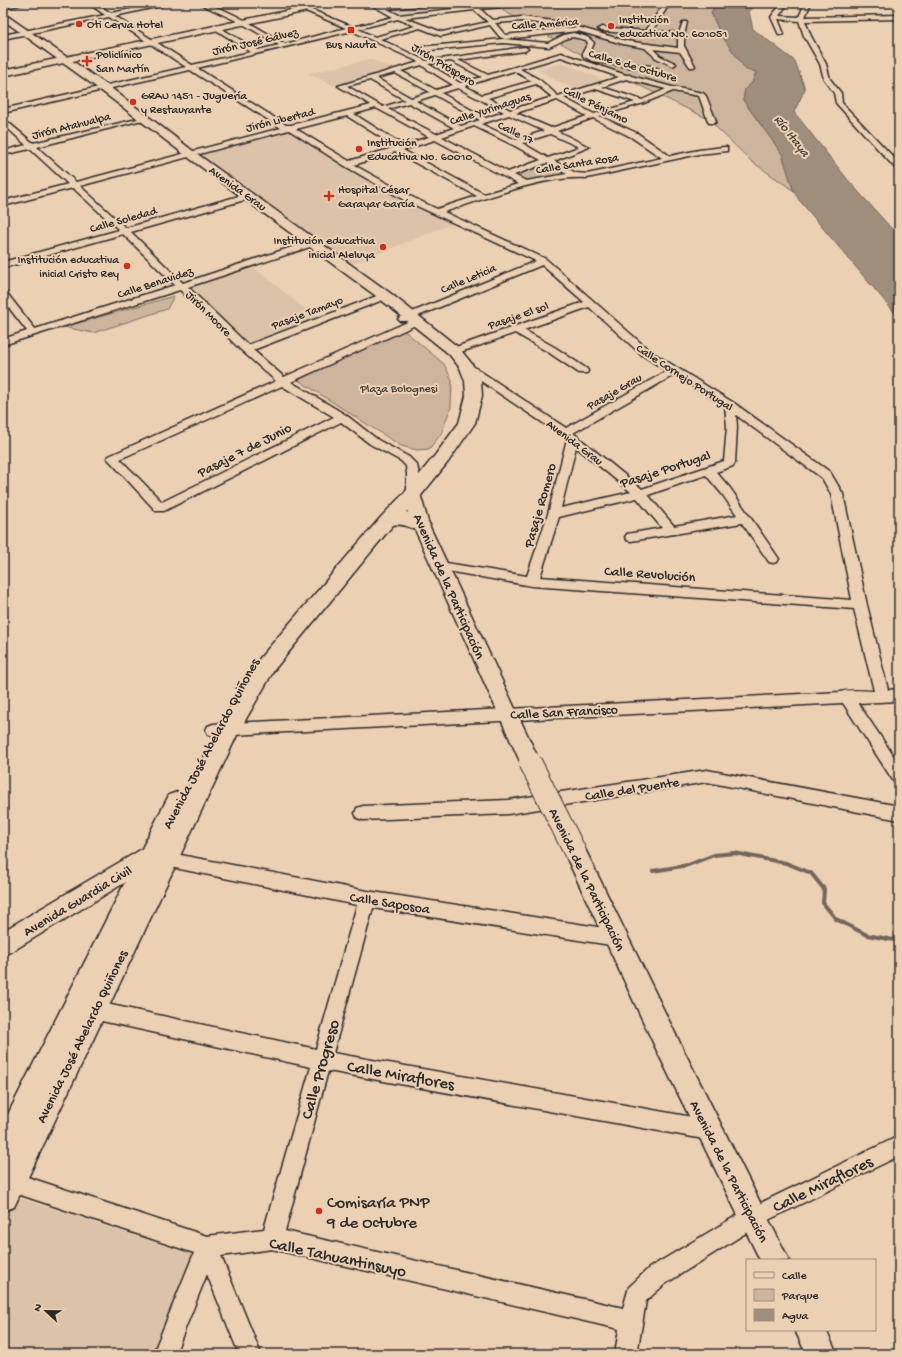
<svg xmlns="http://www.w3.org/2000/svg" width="902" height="1357" font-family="'Gochi Hand',sans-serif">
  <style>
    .built { fill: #dcc2a8 }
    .green { fill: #cdb59d; stroke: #7c7064 }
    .water { fill: #a08e7d; stroke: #71665c }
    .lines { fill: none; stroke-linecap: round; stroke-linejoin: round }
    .stream { stroke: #71665c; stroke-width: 4 }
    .street-casing { stroke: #2b2b2b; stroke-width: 3 }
    .secondary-casing { stroke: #2b2b2b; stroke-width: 3 }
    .primary-casing { stroke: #2b2b2b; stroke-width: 3 }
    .street { fill: #ecd0b3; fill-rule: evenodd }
    .secondary { fill: #ecd0b3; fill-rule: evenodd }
    .primary { fill: #ecd0b3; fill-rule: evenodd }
    .secondary-bridge-casing { stroke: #2b2b2b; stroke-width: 24; stroke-linecap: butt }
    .secondary-bridge { stroke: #ecd0b3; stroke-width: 22 }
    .poi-dot { fill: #c8321e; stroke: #ecd0b3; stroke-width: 1.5 }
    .labels { text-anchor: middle; stroke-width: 4; stroke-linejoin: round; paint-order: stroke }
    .far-poi-label { font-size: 12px; fill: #2b2b2b; stroke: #ecd0b3; text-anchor: start }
    .far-street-label { font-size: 12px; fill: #2b2b2b; stroke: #ecd0b3 }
    .far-park-label { font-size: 12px; fill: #43403c; stroke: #ecd0b3 }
    .far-water-label { font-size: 13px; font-style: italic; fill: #484440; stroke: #ecd0b3 }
    .street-label { font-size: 14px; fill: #2b2b2b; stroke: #ecd0b3 }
    .near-street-label { font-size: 17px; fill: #2b2b2b; stroke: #ecd0b3 }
    .near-poi-label { font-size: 17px; fill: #2b2b2b; stroke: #ecd0b3; text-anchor: start }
  </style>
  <rect width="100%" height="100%" fill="#ecd0b3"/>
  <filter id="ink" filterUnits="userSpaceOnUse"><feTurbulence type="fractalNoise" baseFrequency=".025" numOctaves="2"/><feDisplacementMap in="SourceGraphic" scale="8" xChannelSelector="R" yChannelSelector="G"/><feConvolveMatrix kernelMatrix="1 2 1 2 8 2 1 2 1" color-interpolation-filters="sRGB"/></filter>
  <g filter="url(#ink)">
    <path class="built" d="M420,5L428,12L399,16L384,9Z
      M370,59L395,70L342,85H333L308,74Z
      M563,63L608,82L575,90L537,70Z
      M282,132H287L452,224L349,265L199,155Z
      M252,266L316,318L246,345L187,287Z
      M13,1196L194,1255L154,1354H10L3,1351V1217Z"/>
    <path class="green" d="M506,3H716L711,13L721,35L756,72L752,83L745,89L743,100L782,154L794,191L751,161L708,119L618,75L502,10Z
      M548,162L570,174L526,182L513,174Z
      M174,296L167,309L93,333L64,327Z
      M400,331L406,332L444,364L452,380L451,407L441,434L429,449L417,450L401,446L298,380Z"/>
    <path class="water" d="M716,3H755L749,12L753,29L795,61L805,89L794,112L848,180L899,237V318L799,200L793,189L782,154L743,100L745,89L752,83L756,72L746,70L721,35L711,13Z"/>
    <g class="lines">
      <path class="stream" d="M653,871L688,865L714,855L734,853L786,863L811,873L824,889L823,903L836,919L867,935L899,941"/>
      <g class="street-casing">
        <path id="street" d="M15,3H26L3,9V5Z
          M88,3H95L111,13L163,3H174L115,16L192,65L251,52L213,28V26L215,25L258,50L279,45L241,23L198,3C220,3 265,32 285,44L346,28L287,3H295L353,27L393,17L368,3C374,3 378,6 383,6C400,7 417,3 434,3L431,5L387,9L399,15L470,7L468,5L471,3L476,6L515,3V5L513,6L480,9L492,20L522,17L570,23L573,25L570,27L522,21L495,23L505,35L578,27L626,41L678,48V37L601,31L598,29L601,27L646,31L664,3H670L652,31L679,33L683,22H687L684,36V46L695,66L694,67H690L680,52L653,49L660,56L675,63L676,64L673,66L656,58L645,48L623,44L578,31L505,39L500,37L490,25L441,36L420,28L380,39L426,61L525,47L528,49L525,51L458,60L488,75L561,53L626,75H630L631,76L672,87L703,93L706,96L716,121L715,123H709L708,121L699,96L673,91L644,103L599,116L637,133L670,156L699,150L724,147H727V151L699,154L587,178C544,175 485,199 444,212L546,259L650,351L734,403L830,472L843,494L867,605L888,690L899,689V701L858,703L899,764V783L894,782L843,703L213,736L208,734L206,730L208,726L213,724L841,692C848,689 865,691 874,691L854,609L532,586L436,569L434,566L436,563L440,562L527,576L548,514L567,439L463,369L462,367L463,365H471L566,428L667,371L642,355L589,307L524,330L556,348L587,369L588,371L587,373H579L548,352L515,333L458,353H450L449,351L450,349L584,302L542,265L406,321H400L398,319L400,317L536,261L404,200L345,166L289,130L80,186L126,228L246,194H252V198L131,232L183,283L310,241H316L317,243L316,245L188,287L248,345L382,294H388L390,296L388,298L253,350L284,377L414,319H420L422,321L420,323L291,382L346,415L378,440L409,457L417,465L419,474V494L417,497H409L407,494V474L406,466L401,461L370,444L341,422L164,511H156L109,460L107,458L109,456L276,381L242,351L180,290L3,345V339L27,331L3,300V291L6,292L35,329L175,285L123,234L3,268V262L119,230L73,188L3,206V201L68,184L30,149L3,155V151L26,145L3,124V118L33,143L146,117V119L37,147L76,182L281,128L190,70L3,113V109L186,67L109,17L3,39V35L105,15ZM474,10L488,22L442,32L405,18ZM398,19L415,26L375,37L358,29ZM352,31L419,62L338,86L371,105L291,125H286L197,68ZM561,57L619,77L558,96L540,80L520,69ZM451,61L482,77L460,83L428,64ZM422,65L424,67L453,85L436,90L401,71ZM514,71L532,81L482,95L465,86ZM395,73L430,92L411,98L376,78ZM626,79L666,89L642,100L602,87ZM370,80L405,100L383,107L347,86ZM536,84L552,97L510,110L488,98ZM458,88L504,112L486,118L441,93ZM596,89L635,102L594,114L564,98ZM435,95L480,120L461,126L416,101ZM557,100L587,116L551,128L516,113ZM409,103L454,128L436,134L388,109ZM376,108L380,110L429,137L403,145L354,114ZM509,115L544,131L516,140L481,124ZM347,116L396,147L349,161L296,129ZM593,118L631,137L662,158L587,174L576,173L554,161L589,147L557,131ZM474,126L513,145L541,160L508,172L442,137ZM550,134L579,147L548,158L522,143ZM435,140L518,184L484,194L403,150ZM395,152L477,196L437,209L410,196L354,165ZM547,163L567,174L526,181L514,175ZM674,375L725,406L727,427L724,461L642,489L573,433ZM282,386L334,417L162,502L120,459ZM736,415L822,478L831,494L852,600L540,577L559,517L637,498L662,528L627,534L625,537L627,540L631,541L742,523L769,562L773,563L777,562L779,559L777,556L730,488L716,472L733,466L735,463L737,427ZM576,447L631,492L561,508ZM706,475L722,494L737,515L674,526L648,495Z
          M782,3H788L779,16L799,17L804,5L807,3L810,5L805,17L899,15V19L805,21L811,36L826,64L830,79L841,93L842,103L899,163V169H896L836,103L834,93L824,79L820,64L804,36L799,21L778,19L784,34L779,35L771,17Z
          M573,33C581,35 589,36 594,43L589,55L603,60L650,66L662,70L659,72L592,61L583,56V52L588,43L586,40L573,37L568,38L549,47L503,43L420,51L417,49L420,47L503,39L548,43L564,35Z
          M707,770L899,806V820L707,782L508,814L363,820L357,818L355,813L357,808L363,806L508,800Z
          M165,852L367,891L617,930L623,932L626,938L623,944L617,946L373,908L333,1053L709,1120L716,1123L719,1130L716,1137L709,1140L328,1071L285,1231L623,1308L629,1287L649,1268L746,1210L899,1136V1156L760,1224L665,1284L646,1301L637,1354H615L619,1329L272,1249L221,1256L261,1354H239L207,1274L175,1354H153L194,1253L3,1189V1169L207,1236L264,1229L311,1067L88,1018L82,1015L79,1009L82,1003L88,1000L316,1049L357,905L165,866L159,864L157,859L159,854Z"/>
      </g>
      <g class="secondary-casing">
        <path id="secondary" d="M305,7L309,9L308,11L3,76V70Z
          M413,489L419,490L429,525L540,762L537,768L530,771L523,768L413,525C409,515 401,500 407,490Z
          M575,842L583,845L675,1033L789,1260H760L657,1051L564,852L567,845Z
          M150,846L163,850L166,857L163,864L152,866L11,952L3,955V931L142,849Z
          M795,1330H826L837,1354H806Z"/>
      </g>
      <g class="primary-casing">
        <path id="primary" d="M3,13L107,85L193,151L390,293L459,348L472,364L481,381L482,396L475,423L448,462L419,498L406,512L427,521L430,525L427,529C415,533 406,522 393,525L274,670L238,733L14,1207L3,1211V1124L169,795L177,792L185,795L221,723L260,658L381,517L407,490L436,454L459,423L466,396L465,381L460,368L449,354L380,299L185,155L99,89L3,20Z"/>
      </g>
      <use href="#street" class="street"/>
      <use href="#secondary" class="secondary"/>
      <use href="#primary" class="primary"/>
      <g class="secondary-bridge-casing">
        <path id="secondary-bridge" d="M530,762L575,852"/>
      </g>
      <use href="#secondary-bridge" class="secondary-bridge"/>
    </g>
  </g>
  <g class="poi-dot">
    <circle cx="79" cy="24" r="4"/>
    <circle cx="611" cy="26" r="4"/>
    <rect x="347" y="26" width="8" height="8" rx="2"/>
    <path d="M85 55h4v4h4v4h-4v4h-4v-4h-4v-4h4z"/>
    <circle cx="133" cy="102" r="4"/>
    <circle cx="359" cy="149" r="4"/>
    <path d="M327 190h4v4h4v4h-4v4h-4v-4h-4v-4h4z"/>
    <circle cx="383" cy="247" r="4"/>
    <circle cx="127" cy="266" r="4"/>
    <circle cx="319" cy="1211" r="4"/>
  </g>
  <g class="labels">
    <g class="far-poi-label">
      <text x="619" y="23">Institución<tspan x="619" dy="14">educativa No. 601051</tspan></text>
      <text x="87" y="28">Oti Cerva Hotel</text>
      <text x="351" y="48" text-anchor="middle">Bus Nauta</text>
      <text x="96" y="58">Policlínico<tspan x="96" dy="14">San Martín</tspan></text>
      <text x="141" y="99">GRAU 1451 - Juguería<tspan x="141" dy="14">y Restaurante</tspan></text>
      <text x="367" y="146">Institución<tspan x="367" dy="14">Educativa No. 60010</tspan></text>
      <text x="338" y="193">Hospital César<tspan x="338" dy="14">Garayar García</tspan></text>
      <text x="375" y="244" text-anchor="end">Institución educativa<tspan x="375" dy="14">inicial Aleluya</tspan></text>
      <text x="119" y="263" text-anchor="end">Institución educativa<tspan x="119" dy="14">inicial Cristo Rey</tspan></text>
    </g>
    <g class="far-street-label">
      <text transform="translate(545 23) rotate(-4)" y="4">Calle América</text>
      <text transform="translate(255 41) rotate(-13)" y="4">Jirón José Gálvez</text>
      <text transform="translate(444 64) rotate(31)" y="4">Jirón Próspero</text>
      <text transform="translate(633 65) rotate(16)" y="4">Calle 6 de Octubre</text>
      <text transform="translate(596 104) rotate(26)" y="4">Calle Pénjamo</text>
      <text transform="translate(490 108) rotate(-18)" y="4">Calle Yurimaguas</text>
      <text transform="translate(280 119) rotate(-14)" y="4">Jirón Libertad</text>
      <text transform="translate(71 125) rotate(-14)" y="4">Jirón Atahualpa</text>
      <text transform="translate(516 132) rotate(26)" y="4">Calle 17</text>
      <text transform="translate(577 163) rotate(-9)" y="4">Calle Santa Rosa</text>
      <text transform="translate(238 188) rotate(36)" y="4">Avenida Grau</text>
      <text transform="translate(123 219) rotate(-16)" y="4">Calle Soledad</text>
      <text transform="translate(468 278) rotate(-23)" y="4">Calle Leticia</text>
      <text transform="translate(155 282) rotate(-18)" y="4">Calle Benavidez</text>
      <text transform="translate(307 312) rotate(-21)" y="4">Pasaje Tamayo</text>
      <text transform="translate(209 313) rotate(45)" y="4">Jirón Moore</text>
      <text transform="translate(518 315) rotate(-19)" y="4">Pasaje El sol</text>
      <text transform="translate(685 377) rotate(33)" y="4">Calle Cornejo Portugal</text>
      <text transform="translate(614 391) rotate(-30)" y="4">Pasaje Grau</text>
      <text transform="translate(575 442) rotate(37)" y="4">Avenida Grau</text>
    </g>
    <g class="far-park-label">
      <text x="399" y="392">Plaza Bolognesi</text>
    </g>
    <g class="far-water-label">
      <text transform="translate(793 135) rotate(52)" y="5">Río Itaya</text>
    </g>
    <g class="street-label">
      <text transform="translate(244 449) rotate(-27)" y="5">Pasaje 7 de Junio</text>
      <text transform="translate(665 468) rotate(-18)" y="5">Pasaje Portugal</text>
      <text transform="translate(539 505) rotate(-74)" y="5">Pasaje Romero</text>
      <text transform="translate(650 573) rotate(4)" y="5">Calle Revolución</text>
      <text transform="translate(450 586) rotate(66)" y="5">Avenida de la Participación</text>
      <text transform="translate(564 711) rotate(-3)" y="5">Calle San Francisco</text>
      <text transform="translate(210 743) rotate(-62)" y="5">Avenida José Abelardo Quiñones</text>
      <text transform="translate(632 788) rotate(-9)" y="5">Calle del Puente</text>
      <text transform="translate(588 879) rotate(64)" y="5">Avenida de la Participación</text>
      <text transform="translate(77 900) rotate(-31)" y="5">Avenida Guardia Civil</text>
      <text transform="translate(390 902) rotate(9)" y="5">Calle Saposoa</text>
      <text transform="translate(81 1036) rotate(-64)" y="5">Avenida José Abelardo Quiñones</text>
      <text transform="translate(730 1171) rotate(63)" y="5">Avenida de la Participación</text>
    </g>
    <g class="near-street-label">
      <text transform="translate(319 1069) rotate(-74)" y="6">Calle Progreso</text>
      <text transform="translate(401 1074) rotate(10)" y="6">Calle Miraflores</text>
      <text transform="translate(822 1183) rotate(-26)" y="6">Calle Miraflores</text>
      <text transform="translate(338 1256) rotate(12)" y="6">Calle Tahuantinsuyo</text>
    </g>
    <g class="near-poi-label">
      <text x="327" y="1207">Comisaría PNP<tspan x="327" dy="20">9 de Octubre</tspan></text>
    </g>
  </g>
  <rect width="902" height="1357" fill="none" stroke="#ecd0b3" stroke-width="16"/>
  <rect x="8" y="8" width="886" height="1341" fill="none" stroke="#2b2b2b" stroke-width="1.5" filter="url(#ink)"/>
  <rect x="746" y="1259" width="130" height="72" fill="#ecd0b3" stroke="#9f8e7d"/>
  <rect x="754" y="1272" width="20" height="6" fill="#ecd0b3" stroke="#9f8e7d"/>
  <text x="782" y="1279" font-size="12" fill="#2b2b2b">Calle</text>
  <rect x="754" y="1289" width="20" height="12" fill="#cdb59d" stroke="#9f8e7d"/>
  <text x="782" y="1299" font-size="12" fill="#2b2b2b">Parque</text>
  <rect x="754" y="1309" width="20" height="12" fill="#a08e7d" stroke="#9f8e7d"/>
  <text x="782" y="1319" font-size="12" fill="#2b2b2b">Agua</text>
  <g transform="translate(46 1311) rotate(292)" stroke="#ecd0b3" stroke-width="3" paint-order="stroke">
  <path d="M0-3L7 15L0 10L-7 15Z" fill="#2b2b2b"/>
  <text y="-6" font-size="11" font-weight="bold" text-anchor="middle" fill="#2b2b2b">N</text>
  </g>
</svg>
